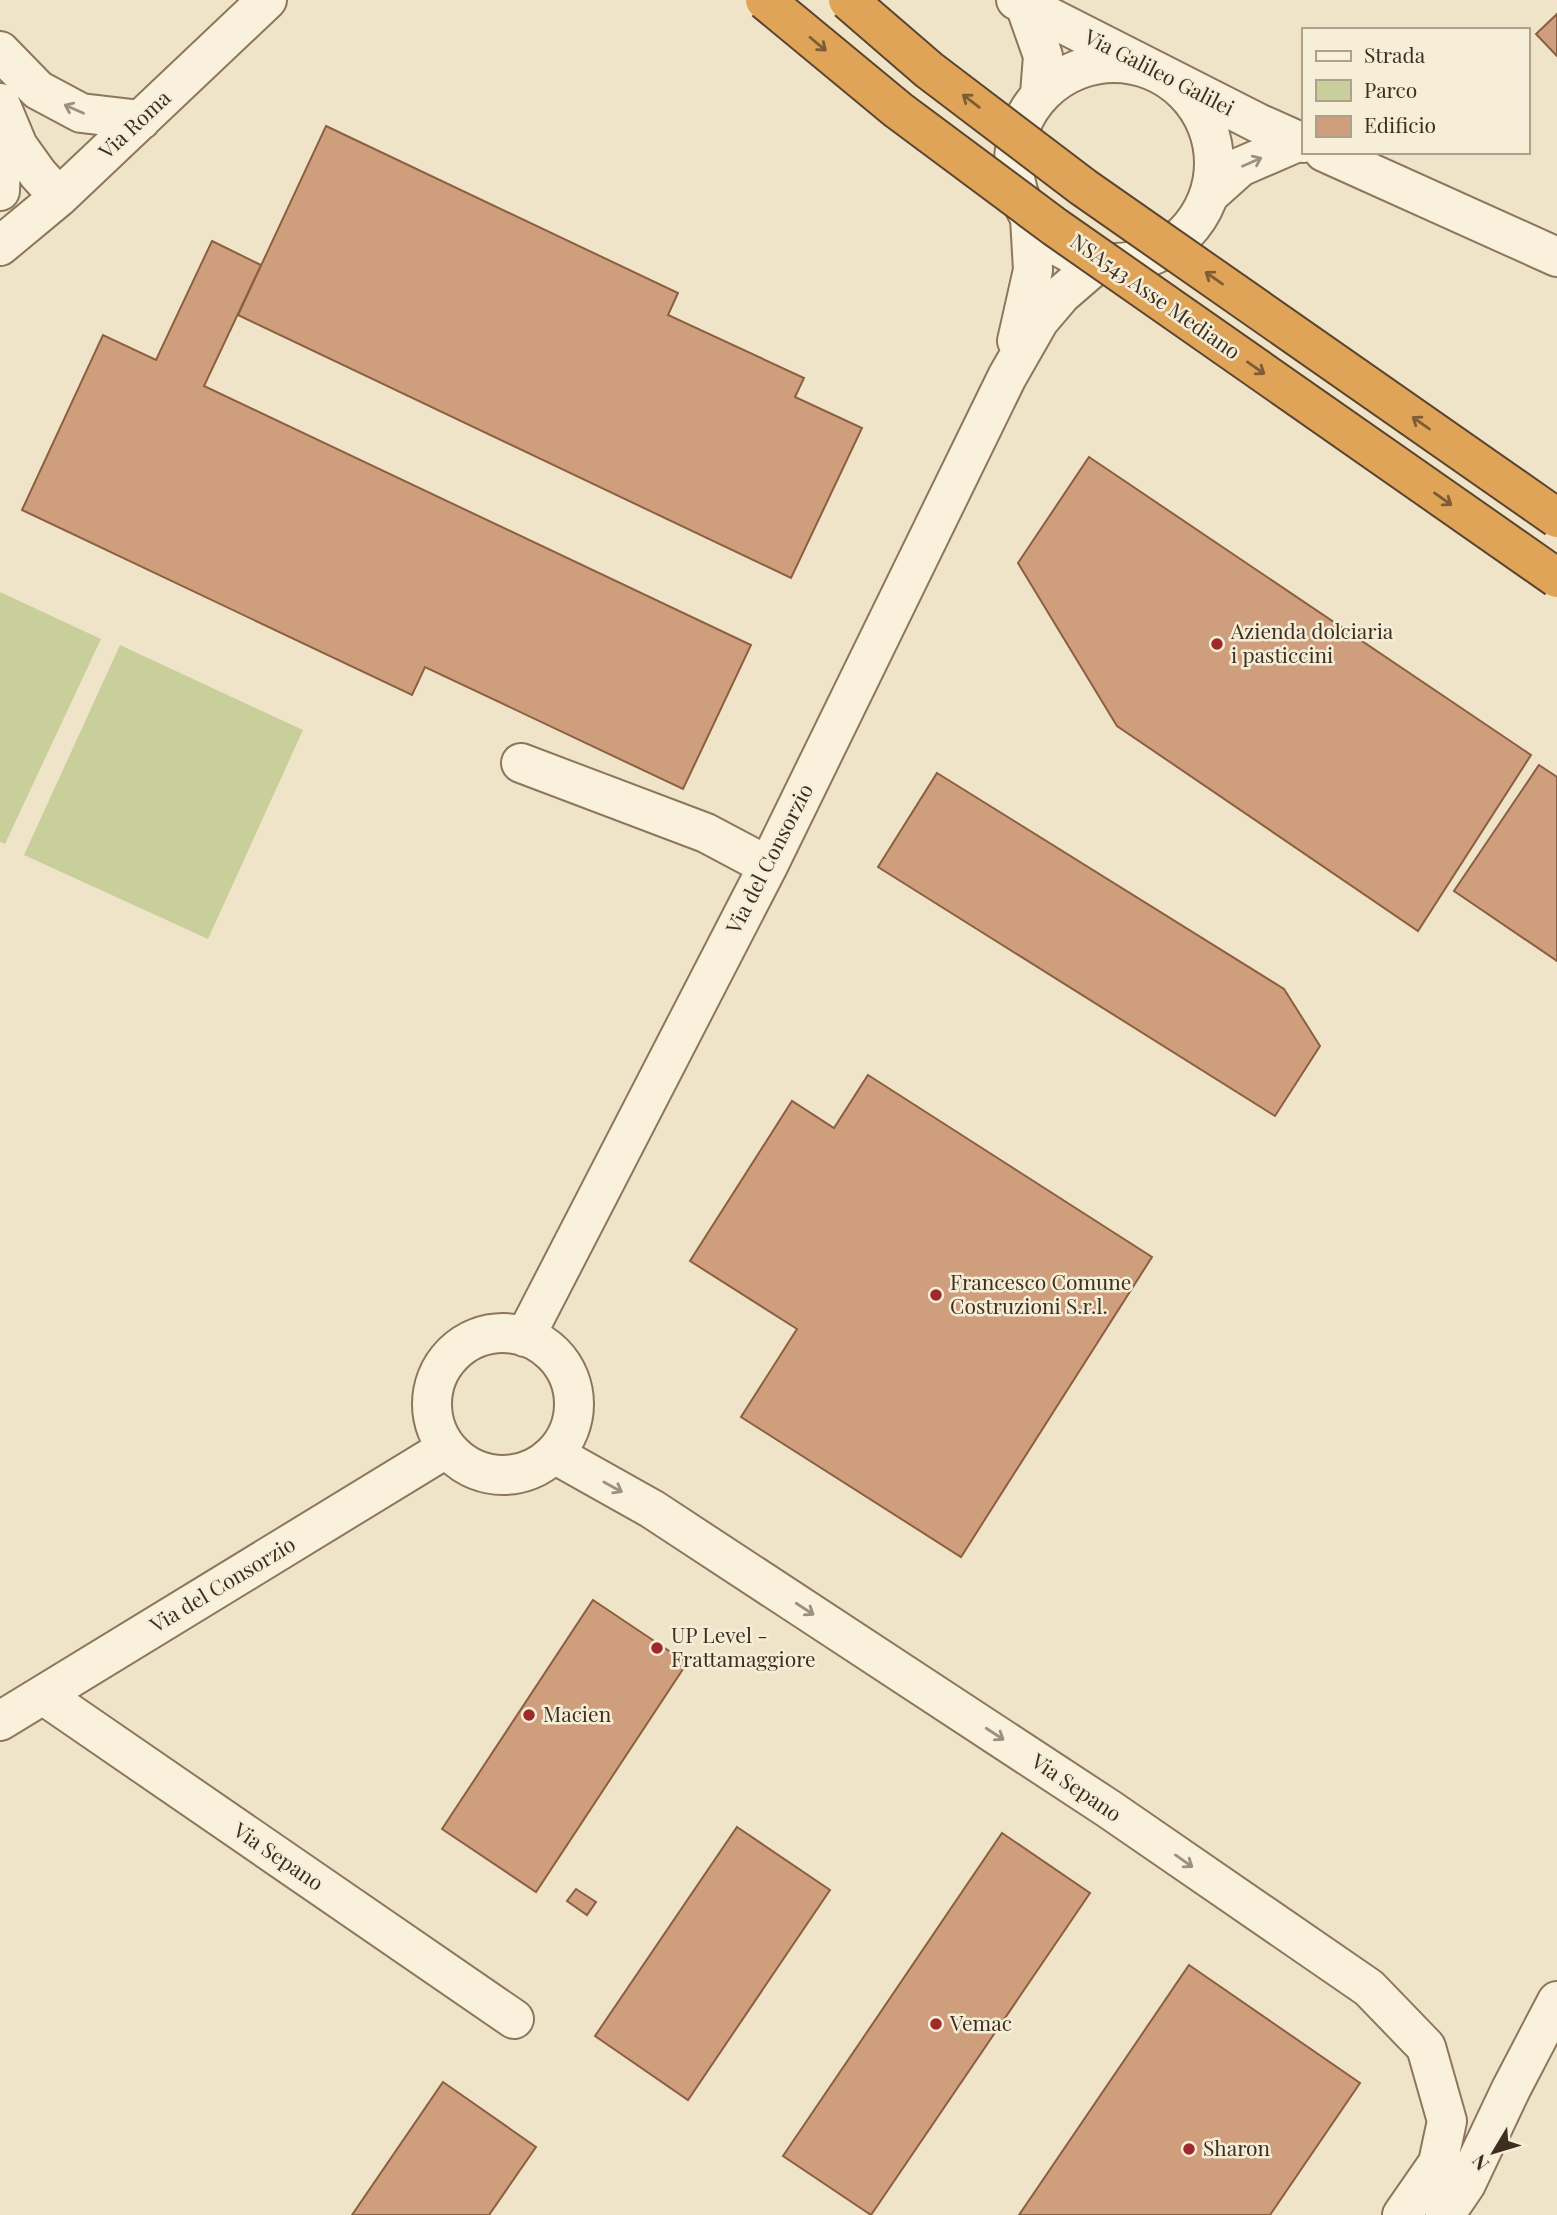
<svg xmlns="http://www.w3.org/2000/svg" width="1557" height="2215" font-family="'Playfair Display',serif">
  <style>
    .green { fill: #c9cf9b }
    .building { fill: #cf9f7d; stroke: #8d5f41; stroke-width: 2 }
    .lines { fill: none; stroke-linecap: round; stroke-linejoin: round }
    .minor-casing { stroke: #8d765c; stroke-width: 42 }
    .minor { stroke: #faf1dc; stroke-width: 38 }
    .highway-bridge-casing { stroke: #5b4430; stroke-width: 42; stroke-linecap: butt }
    .highway-bridge { stroke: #e0a458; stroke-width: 38 }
    .oneway { stroke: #7e5d36 }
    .oneway2 { stroke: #9c907e }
    .poi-dot { fill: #9e2a2b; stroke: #f7eed8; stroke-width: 2.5 }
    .labels { text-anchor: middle; stroke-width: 5; stroke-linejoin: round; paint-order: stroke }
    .street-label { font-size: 21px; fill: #3d2e20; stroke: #f7eed8 }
    .poi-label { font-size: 21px; fill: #3d2e20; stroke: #f7eed8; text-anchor: start }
  </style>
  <rect width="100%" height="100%" fill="#f0e4c8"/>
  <path class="green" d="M0,592L101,639L5,844L0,842Z
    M120,645L303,730L208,939L24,855Z"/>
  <path class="building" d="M1557,14V56L1536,34Z
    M326,126L678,293L668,315L804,378L795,397L862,428L791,578L238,315Z
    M212,241L261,265L204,386L751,645L683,789L425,667L412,695L22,510L103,335L156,360Z
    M1089,457L1531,755L1418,931L1117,726L1018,563Z
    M1539,765L1557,777V961L1454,891Z
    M937,773L1284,989L1320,1046L1275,1116L878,867Z
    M868,1075L1152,1257L961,1557L741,1417L797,1329L690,1261L792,1101L834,1128Z
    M593,1600L687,1663L536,1892L442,1829Z
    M737,1827L830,1890L688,2100L595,2036Z
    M1002,1833L1090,1893L871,2215L783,2156Z
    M576,1889L596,1902L587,1915L567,1901Z
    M1189,1965L1360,2083L1270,2215H1019Z
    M443,2082L536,2147L489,2215H352Z"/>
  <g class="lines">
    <g class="minor-casing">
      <path id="minor" d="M1016,0L1258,123L1303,143
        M1025,5L1043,56L1040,94
        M0,51L38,90L81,113L141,120
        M1014 163a100 100 0 1 1 200 0a100 100 0 1 1-200 0Z
        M0,103L18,146L38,174L59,197
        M0,118L2,136L0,191
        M1324,152L1557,257
        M1211,193L1240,167L1300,141
        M0,246L59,197L267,0
        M1017,341L1033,270L1030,218
        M521,763L706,833L768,866
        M432 1404a71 71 0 1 1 142 0a71 71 0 1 1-142 0Z
        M525,1337L768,866L1007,377L1039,321L1062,294L1099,262
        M554,1454L652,1509L1109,1809L1369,1988L1426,2047L1447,2121L1438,2163L1402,2215
        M43,1695L514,2019
        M0,1721L447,1448
        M1445,2215L1466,2184L1511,2089L1557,2001"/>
    </g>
    <use href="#minor" class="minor"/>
    <g class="highway-bridge-casing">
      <path id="highway-bridge" d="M765,0L898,110L1055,227L1557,578
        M848,0L929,70L1083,187L1557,518"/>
    </g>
    <use href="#highway-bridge" class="highway-bridge"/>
  </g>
  <defs><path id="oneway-shaft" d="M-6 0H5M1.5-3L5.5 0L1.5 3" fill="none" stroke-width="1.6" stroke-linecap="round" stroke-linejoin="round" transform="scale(1.75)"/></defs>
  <g class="oneway">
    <use href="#oneway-shaft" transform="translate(818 44) rotate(40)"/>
    <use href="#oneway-shaft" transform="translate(971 101) rotate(-143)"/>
    <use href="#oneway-shaft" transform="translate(1214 278) rotate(-145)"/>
    <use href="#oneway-shaft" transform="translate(1256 368) rotate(35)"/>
    <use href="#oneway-shaft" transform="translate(1421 423) rotate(-145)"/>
    <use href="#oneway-shaft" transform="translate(1443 499) rotate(35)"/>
  </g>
  <g class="oneway2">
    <use href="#oneway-shaft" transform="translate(74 109) rotate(-156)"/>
    <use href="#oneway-shaft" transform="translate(1252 162) rotate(-24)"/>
    <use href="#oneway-shaft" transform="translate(613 1487) rotate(29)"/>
    <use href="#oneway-shaft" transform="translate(805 1609) rotate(33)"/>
    <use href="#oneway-shaft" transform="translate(995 1734) rotate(33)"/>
    <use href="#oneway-shaft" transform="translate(1184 1861) rotate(35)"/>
  </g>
  <g class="poi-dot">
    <circle cx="1217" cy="644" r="7"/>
    <circle cx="936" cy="1295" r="7"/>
    <circle cx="657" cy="1648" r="7"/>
    <circle cx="529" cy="1715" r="7"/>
    <circle cx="936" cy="2024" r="7"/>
    <circle cx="1189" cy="2149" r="7"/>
  </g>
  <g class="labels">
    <g class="street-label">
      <text transform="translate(1159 73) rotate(27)" y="7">Via Galileo Galilei</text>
      <text transform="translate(135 125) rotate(-43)" y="7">Via Roma</text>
      <text transform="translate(1155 297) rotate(35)" y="7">NSA543 Asse Mediano</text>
      <text transform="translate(770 859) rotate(-63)" y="7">Via del Consorzio</text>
      <text transform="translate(223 1585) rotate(-31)" y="7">Via del Consorzio</text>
      <text transform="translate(1076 1788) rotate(34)" y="7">Via Sepano</text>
      <text transform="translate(278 1857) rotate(34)" y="7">Via Sepano</text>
    </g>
    <g class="poi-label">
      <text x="1231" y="639">Azienda dolciaria<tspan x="1231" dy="24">i pasticcini</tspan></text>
      <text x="950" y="1290">Francesco Comune<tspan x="950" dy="24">Costruzioni S.r.l.</tspan></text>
      <text x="671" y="1643">UP Level -<tspan x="671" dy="24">Frattamaggiore</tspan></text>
      <text x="543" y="1722">Macien</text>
      <text x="950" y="2031">Vemac</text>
      <text x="1203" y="2156">Sharon</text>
    </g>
  </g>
  <rect x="1302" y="28" width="228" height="126" fill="#f7eed8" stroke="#ada18e" stroke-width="2"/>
  <rect x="1316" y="51" width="35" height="10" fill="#faf1dc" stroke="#ada18e" stroke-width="2"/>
  <text x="1364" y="63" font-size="21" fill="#3d2e20">Strada</text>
  <rect x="1316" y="80" width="35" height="21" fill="#c9cf9b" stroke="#ada18e" stroke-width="2"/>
  <text x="1364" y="98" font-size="21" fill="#3d2e20">Parco</text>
  <rect x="1316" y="116" width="35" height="21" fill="#cf9f7d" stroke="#ada18e" stroke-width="2"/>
  <text x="1364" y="133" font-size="21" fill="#3d2e20">Edificio</text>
  <g transform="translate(1494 2152) rotate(232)" stroke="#f7eed8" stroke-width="5" paint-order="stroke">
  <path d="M0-5L12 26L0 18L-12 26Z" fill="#3d2e20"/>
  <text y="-10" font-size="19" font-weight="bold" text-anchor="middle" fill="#3d2e20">N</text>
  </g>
</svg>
